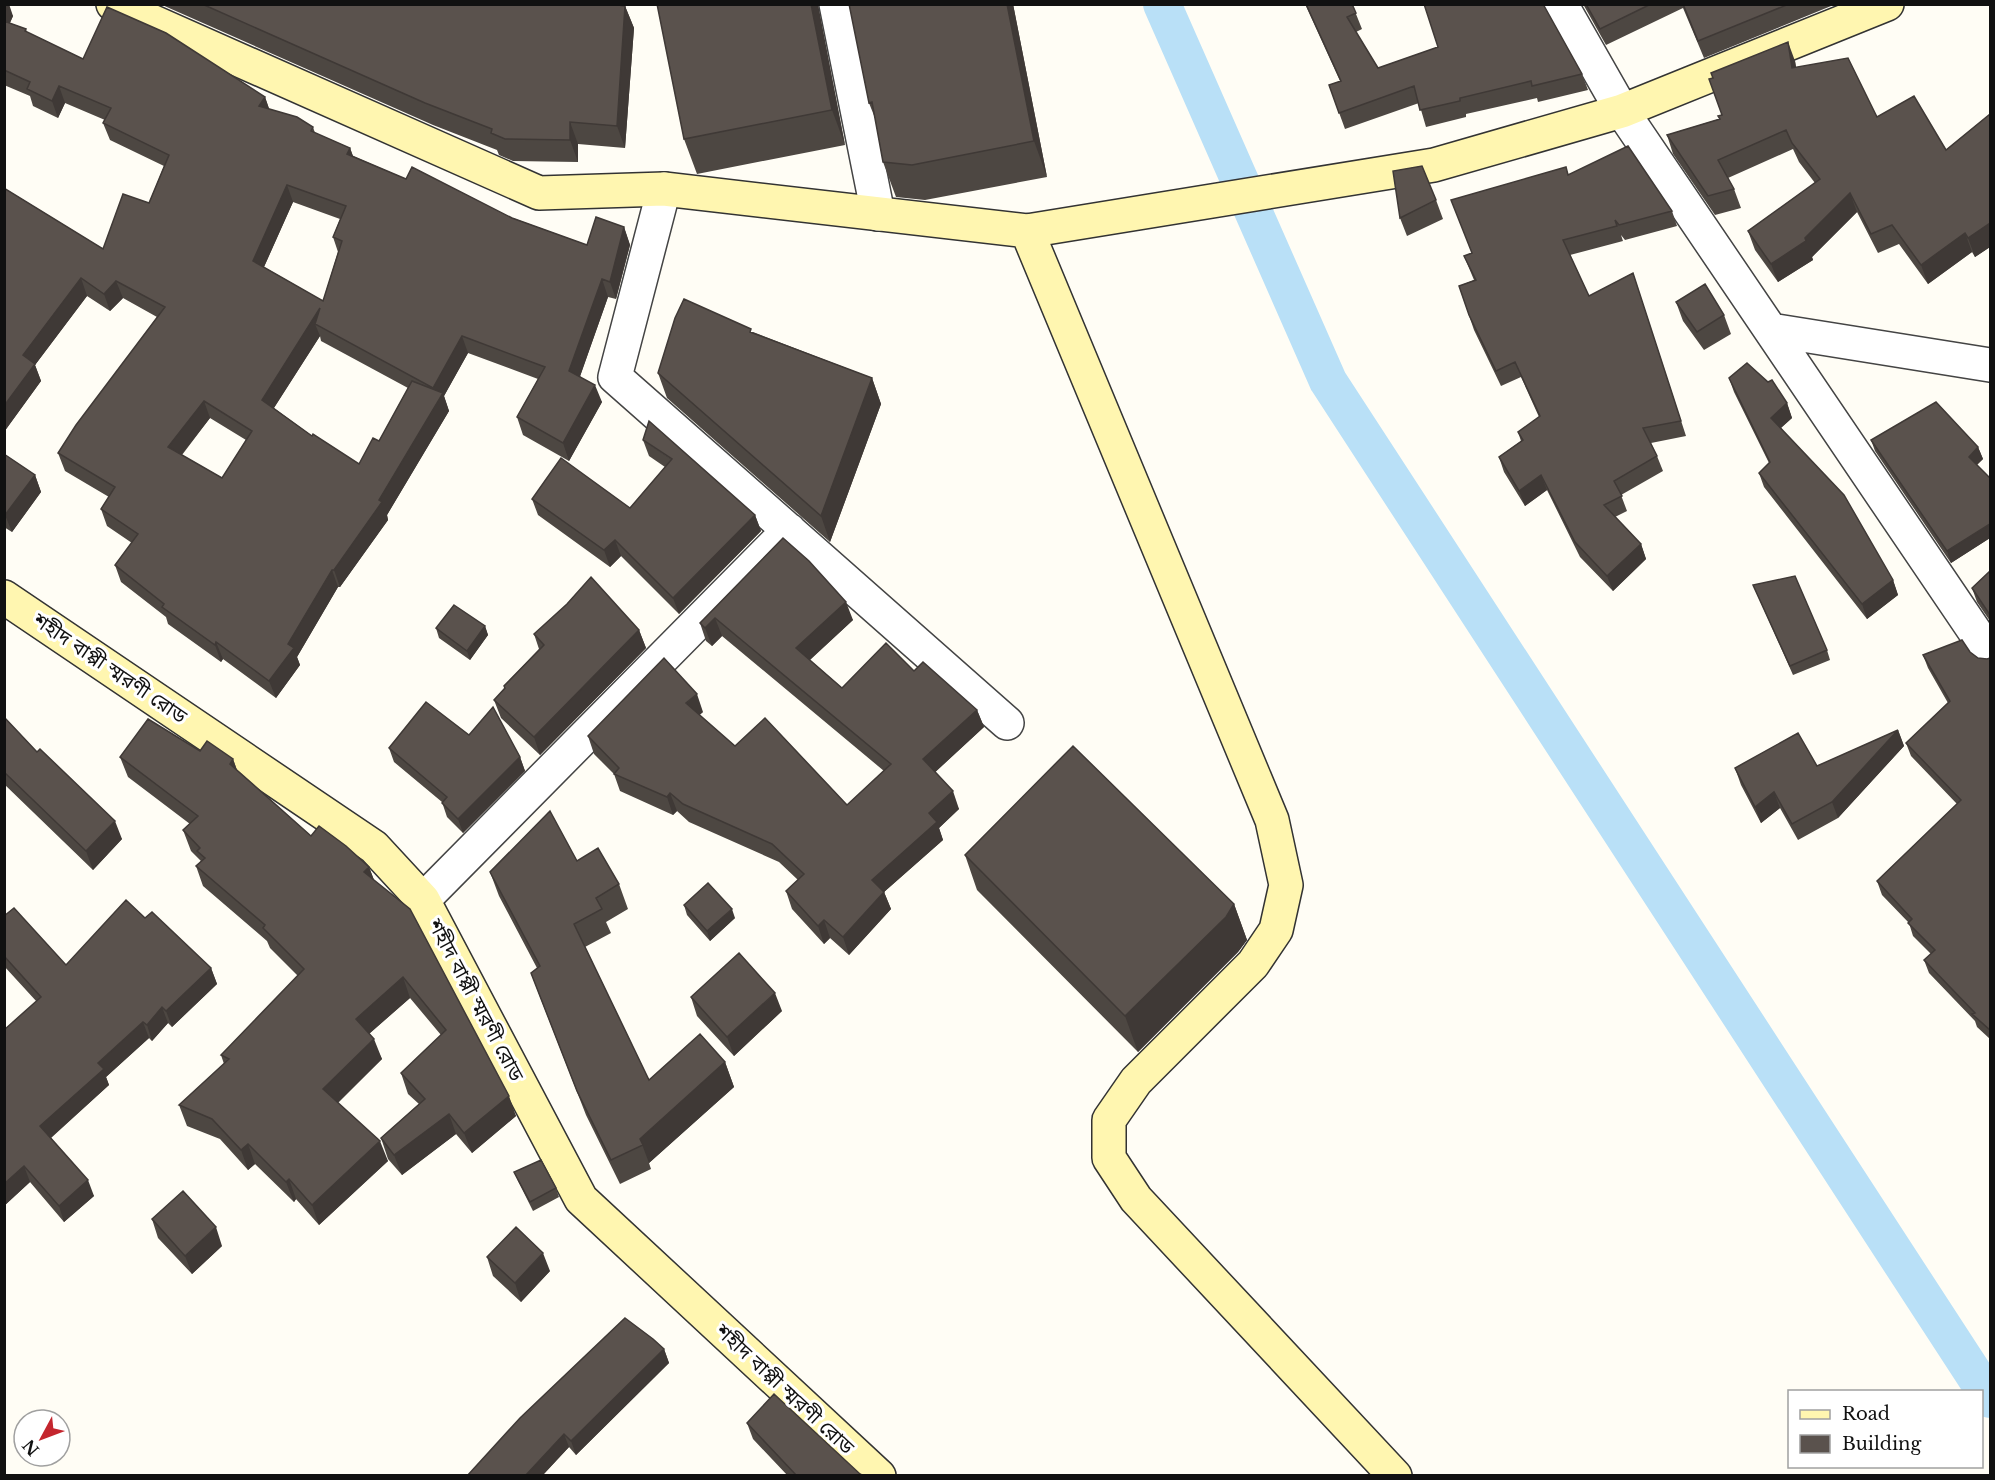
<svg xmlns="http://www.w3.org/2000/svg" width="1995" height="1480" font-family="'Libre Baskerville','Noto Sans Bengali',serif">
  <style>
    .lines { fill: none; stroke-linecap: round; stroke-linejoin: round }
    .canal { stroke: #b9e0f7; stroke-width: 38 }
    .street-casing { stroke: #444; stroke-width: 36 }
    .secondary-casing { stroke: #333; stroke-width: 36 }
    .street { stroke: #fff; stroke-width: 33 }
    .secondary { stroke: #fff6b0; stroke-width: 33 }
    .wall { fill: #4d4742; fill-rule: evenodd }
    .shaded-wall { fill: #3f3936 }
    .building { fill: #5a524d; stroke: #3f3936; stroke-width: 1.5; fill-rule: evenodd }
    .labels { text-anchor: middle; stroke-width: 6; stroke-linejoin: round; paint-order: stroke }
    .street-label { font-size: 20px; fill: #111; stroke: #fff }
  </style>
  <rect width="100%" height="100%" fill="#fffdf5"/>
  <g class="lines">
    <path class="canal" d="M1162,4L1328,381L1990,1399"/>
    <g class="street-casing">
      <path id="street" d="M836,4L878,214
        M1561,4L1622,111L1990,654
        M664,189L615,377L1007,723
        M1771,330L1990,365
        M423,900L789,530"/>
    </g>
    <g class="secondary-casing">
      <path id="secondary" d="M113,4L539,193L664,189L1027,231L1434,165L1622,111L1887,4
        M1027,231L1272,820L1286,885L1276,930L1253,964L1136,1081L1109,1120V1158L1136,1199L1395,1476
        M4,597L374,847L423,900L581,1199L879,1476"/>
    </g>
    <use href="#street" class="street"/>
    <use href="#secondary" class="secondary"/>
  </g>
  <path class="wall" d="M4,4L13,16L10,23L26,29L27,32L83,59L265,97L269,109L313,127L315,133L350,148L353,156L406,179L587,245L624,227L630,245L616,299L608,297L580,376L602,402L569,461L523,435L517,417L538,379L468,353L444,396L449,411L387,515L388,520L340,587H338L297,657L300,665L276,698L223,659L221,662L168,624L166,617L121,582L115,565L132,543L107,526L101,509L109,497L65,471L58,453L157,317L123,298L110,311L87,296L35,365L41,381L4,432V188L103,249L149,203L164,166L110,140L103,123L105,120L65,103L58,118L33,106L30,96L4,85ZM293,202L340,219L333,237L338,252L323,301L264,267ZM320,336L321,341L408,388L379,441L359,464L312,436L274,408ZM210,418L246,440L222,478L182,455Z
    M160,4H611L625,6L634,28L625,148L578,144V162L513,161L499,155L497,150L433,125Z
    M1013,4L1047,177L925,200L896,197L883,162L875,118L869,103Z
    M1305,4H1352L1362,29L1356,32L1378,68L1438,47L1582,74L1588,90L1538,102L1537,98L1466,114V117L1426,127L1419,103L1345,129L1329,85L1340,81Z
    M1583,4H1836L1704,58L1683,8L1606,45Z
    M818,7L845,145L697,174L684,139Z
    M1795,61L1796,67L1877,117L1946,150L1990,114V247L1975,257L1972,252L1928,284L1899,244L1878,253L1857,212L1812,257L1813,260L1778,282L1755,250L1748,231L1815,183L1799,162L1793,149L1728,178L1734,189L1741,208L1715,215L1673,154L1667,135L1719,119L1722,115L1713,78Z
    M1569,175L1672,211L1677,226L1625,240L1621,235L1623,241L1570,255L1589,296L1633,273L1686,436L1651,443L1657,456L1663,471L1621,495L1627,511L1615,517L1641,544L1646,559L1613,591L1580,557L1547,490L1525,506L1504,472L1499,457L1521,441L1518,432L1539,417L1521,377L1501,386L1474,330L1459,286L1474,280L1464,256L1472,253Z
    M1436,200L1443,219L1407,236L1400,218Z
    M1676,302L1724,315L1731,334L1704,350L1683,321Z
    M753,332L872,378L881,404L830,542L667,398L658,373Z
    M1729,378L1787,403L1792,418L1781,428L1893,580L1898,595L1867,619L1764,487L1759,473L1769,463L1734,392Z
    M643,440L755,515L761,531L679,614L621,556L610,567L538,515L532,499L630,508L665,467L649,456Z
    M1871,440L1978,447L1983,459L1977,465L1990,478V538L1951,563L1875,451Z
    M4,454L35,475L41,492L12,532L4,527Z
    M783,538L853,620L810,660L842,688L914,671L977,710L984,727L935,772L959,809L939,828L943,840L884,892L891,909L849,955L830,938L824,944L792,909L786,891L798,880L779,862L689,822L677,811L673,815L620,791L614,774L594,754L588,736L703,712L699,715L735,746L847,805L884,771L722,636L712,646L706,641L700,623Z
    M1990,571V621L1977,602L1972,588Z
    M1753,585L1827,650L1830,660L1793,675Z
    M485,626L488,635L470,660L439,638L436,628Z
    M639,630L646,648L540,755L501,718L494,700L504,689V686L539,649L534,634Z
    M1970,652L1978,658L1987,659L1990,658V1039L1977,1027L1975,1021L1929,973L1924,960L1931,954L1913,936L1909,923L1882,895L1877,881L1957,804L1911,756L1906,743L1948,703L1928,668L1923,655Z
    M4,717L37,752L122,839L93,870L4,784Z
    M1898,730L1904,746L1838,818L1798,840L1780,808L1761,823L1741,785L1735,768L1817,766Z
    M469,735L520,757L525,771L463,833L447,817L442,802L394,762L389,748Z
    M200,751L233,759L237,770L311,836L369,867L374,880L516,1116L472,1153L456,1134L402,1175L388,1159L381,1138L419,1104L408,1094L401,1073L441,1035L410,998L369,1034L382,1059L338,1103L388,1161L319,1225L296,1199L294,1202L255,1164L248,1170L220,1139L187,1126L179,1105L224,1064L221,1055L298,976L270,948L267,941L203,886L196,866L201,861L191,851L183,830L190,824L128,777L120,757Z
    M965,855L1234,904L1247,940L1238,952L1138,1052L977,890Z
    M577,861L619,884L628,909L606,922L611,933L585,947L649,1080L725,1062L734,1087L649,1163L651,1169L620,1184L586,1115L540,997L531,973L537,968L499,896L490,872Z
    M684,905L735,918L710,941L687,915Z
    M4,916L66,965L145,918L211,968L217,984L172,1027L168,1023L152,1041L149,1038L106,1077L109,1085L51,1138L94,1196L64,1222L30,1182L4,1206L37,1002L4,966Z
    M691,997L782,1011L734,1056L697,1016Z
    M514,1172L556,1188L559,1197L533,1211L518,1181Z
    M152,1219L222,1246L192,1274L158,1238Z
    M487,1257L550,1271L521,1302L493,1276Z
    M664,1349L669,1363L576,1455L569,1447L542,1476H467Z
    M747,1423L860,1474L864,1476H788L753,1439Z"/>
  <path class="shaded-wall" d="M4,4H9L13,16L4,35Z
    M811,4H818L845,145L832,110Z
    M1007,4H1013L1047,177L1034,141Z
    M625,6L634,28L625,148L617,126Z
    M1788,42L1795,61L1799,87L1792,68Z
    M59,86L65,103L58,118L52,101Z
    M265,97L271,114L259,106Z
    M570,122L578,144V162L570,140Z
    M350,148L356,165L347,154Z
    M287,185L293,202L259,278L253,261Z
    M1850,193L1857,212L1812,257L1813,260L1778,282L1771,264L1805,238Z
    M1990,223V247L1975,257L1968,238Z
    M624,227L630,245L616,299L610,282Z
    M1965,233L1972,252L1928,284L1921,265Z
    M81,278L87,296L35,365L41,381L4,432V406L23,355Z
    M602,279L608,297L576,388L569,371Z
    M116,281L123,298L110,311L104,294Z
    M320,308L315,324L320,336L268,417L262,400Z
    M462,336L468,353L444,396L449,411L387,515L388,520L340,587L334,570L379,500L438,402L433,388Z
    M872,378L881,404L830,542L821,516Z
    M595,385L602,402L569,461L563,443Z
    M204,401L210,418L174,464L168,447Z
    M1787,403L1792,418L1776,432L1771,418Z
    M1978,447L1983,459L1973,468L1969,457Z
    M35,475L41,492L12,532L5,515Z
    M1541,475L1547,490L1525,506L1519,491Z
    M755,515L761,531L679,614L673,598Z
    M1990,524V538L1951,563L1947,551Z
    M615,540L621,556L610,567L604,550Z
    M1641,544L1646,559L1613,591L1607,576Z
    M332,570L338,587L297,657L300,665L276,698L269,681L288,644Z
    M1893,580L1898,595L1867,619L1862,604Z
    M846,602L853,620L803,666L796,648Z
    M715,618L722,636L712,646L705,628Z
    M485,626L488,635L470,660L467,651Z
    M639,630L646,648L540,755L534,737Z
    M216,642L223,659L221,662L215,645Z
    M697,694L703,712L693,721L686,703Z
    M977,710L984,727L930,777L923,759Z
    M1898,730L1904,746L1838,818L1832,802Z
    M520,757L525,771L463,833L458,819Z
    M233,759L240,779L230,764Z
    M953,791L959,809L939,828L943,840L884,892L891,909L849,955L843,937L872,880L929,813Z
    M1774,792L1780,808L1761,823L1755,807Z
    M670,793L677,811L673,815L667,797Z
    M115,821L122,839L93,870L86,851Z
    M369,867L377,888L364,872Z
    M1234,904L1247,940L1238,952L1138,1052L1125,1016Z
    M732,909L735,918L710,941L707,931Z
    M824,920L830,938L824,944L818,926Z
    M211,968L217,984L172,1027L166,1011Z
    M403,977L410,998L363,1039L356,1019Z
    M775,993L782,1011L734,1056L727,1037Z
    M162,1007L168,1023L152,1041L147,1025Z
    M143,1022L149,1038L106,1077L109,1085L46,1142L40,1126L98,1063Z
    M374,1039L382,1059L330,1110L323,1089Z
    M725,1062L734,1087L649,1163L640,1139Z
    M509,1096L516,1116L472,1153L464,1133Z
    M449,1114L456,1134L402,1175L394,1155Z
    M380,1141L388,1161L319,1225L312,1205Z
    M248,1144L255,1164L248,1170L241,1150Z
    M24,1166L30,1182L4,1206V1184Z
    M289,1179L296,1199L294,1202L286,1182Z
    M88,1180L94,1196L64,1222L59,1206Z
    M216,1227L222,1246L192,1274L185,1256Z
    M543,1253L550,1271L521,1302L515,1283Z
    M664,1349L669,1363L576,1455L571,1441Z
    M564,1434L569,1447L542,1476H525Z"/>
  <path class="building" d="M202,4H611L625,6L617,126L570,122V140L505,139L491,133L492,129L425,103Z
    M657,4H811L832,110L684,139Z
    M849,4H1007L1034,141L912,165L883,162L872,102L869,103Z
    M1306,4H1352L1356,13L1347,17L1378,68L1438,47L1424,4H1543L1582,74L1532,86L1531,81L1460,98V101L1420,110L1414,86L1339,113L1329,85L1341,81Z
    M1586,4H1651L1600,29Z
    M1683,4H1789L1698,41Z
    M107,7L166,33L265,97L259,106L297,117L313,127L311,131L350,148L347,154L406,179L412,167L512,218L587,245L596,217L624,227L610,282L602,279L569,371L595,385L563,443L517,417L545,367L462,336L433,388L315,324L320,308L262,400L312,436L313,434L359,464L373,438L379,441L412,381L443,393L379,500L382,502L334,570H332L288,644L294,648L269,681L216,642L215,645L162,607L164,604L115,565L138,534L101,509L115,487L58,453L76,425L165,307L116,281L104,294L81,278L23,355L35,364L4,406V188L103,249L123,194L149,203L169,155L103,123L111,108L59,86L52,101L27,89L30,82L4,70V21L26,29L25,31L83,59ZM287,185L346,206L333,237L342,241L323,301L253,261ZM204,401L252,431L222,478L168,447Z
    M1788,42L1792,68L1848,58L1877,117L1914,96L1946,150L1990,114V223L1968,238L1965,233L1921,265L1892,225L1871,234L1850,193L1805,238L1806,241L1771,264L1748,231L1820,179L1792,143L1786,130L1718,160L1734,189L1708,196L1667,135L1720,119L1718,116L1722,115L1709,79L1713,78L1711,73Z
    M1628,146L1672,211L1619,225L1615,220L1617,226L1563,240L1589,296L1633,273L1681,421L1643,428L1657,456L1614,481L1622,496L1604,505L1641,544L1607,576L1575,542L1541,475L1519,491L1499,457L1523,440L1518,432L1540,416L1515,362L1496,371L1469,315L1459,286L1476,280L1464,256L1472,253L1451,200L1566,167L1568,175Z
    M1422,166L1436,200L1400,218L1393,171Z
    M1705,284L1724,315L1697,332L1676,302Z
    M684,299L751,329L750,332L872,378L821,516L658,373L675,318Z
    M1747,363L1768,382L1772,380L1787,403L1771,418L1844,495L1893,580L1862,604L1759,473L1770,462L1729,378Z
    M1936,402L1978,447L1969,457L1990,478V524L1947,551L1871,440Z
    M649,421L755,515L673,598L615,540L604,550L532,499L561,458L630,508L672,459L643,440Z
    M4,454L35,475L5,515L4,514Z
    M783,538L809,561L846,602L796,648L842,688L886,643L914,671L923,662L977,710L923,759L953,791L929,813L937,822L872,880L884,892L843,937L824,920L818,926L786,891L804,874L772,844L683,804L670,793L667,797L614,774L619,768L588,736L664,658L697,694L686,703L735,746L765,718L847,805L891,764L715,618L705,628L700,623Z
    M1990,571V615L1972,588Z
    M1795,576L1827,650L1790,666L1753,585Z
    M591,577L639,630L534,737L494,700L505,688L504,686L544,645L534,634L567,604Z
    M454,605L485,626L467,651L436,628Z
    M1962,640L1970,652L1978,658L1987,659L1990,658V1030L1972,1014L1975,1013L1924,960L1935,950L1908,923L1912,919L1877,881L1961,800L1906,743L1950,701L1923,655Z
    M426,702L469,735L493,707L520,757L458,819L442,803L447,797L389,748Z
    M4,717L37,752L40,749L115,821L86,851L4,772Z
    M148,719L200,751L207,741L233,759L230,764L311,836L319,826L346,846L369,867L364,872L410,909L509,1096L464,1133L449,1114L394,1155L381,1138L425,1099L401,1073L446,1030L403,977L356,1019L374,1039L323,1089L380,1141L312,1205L289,1179L286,1182L248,1144L241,1150L212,1119L179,1105L229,1059L221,1055L304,969L263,928L265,925L196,866L205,858L197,851L200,848L183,830L198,816L120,757Z
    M1898,730L1832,802L1792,824L1774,792L1755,807L1735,768L1798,733L1817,766Z
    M1073,746L1234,904L1226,917L1125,1016L965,855Z
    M550,811L577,861L598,848L619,884L596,898L602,909L574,924L649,1080L700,1034L725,1062L640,1139L643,1145L611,1160L577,1091L531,973L540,966L490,872Z
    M708,883L732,909L707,931L684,905Z
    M126,900L145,918L152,912L211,968L166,1011L162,1007L147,1025L143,1022L98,1063L104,1069L40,1126L88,1180L59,1206L24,1166L4,1184V1030L41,997L4,956V916L14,908L66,965Z
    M739,953L775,993L727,1037L691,997Z
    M541,1160L556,1188L530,1202L514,1172Z
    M183,1191L216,1227L185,1256L152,1219Z
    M516,1227L543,1253L515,1283L487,1257Z
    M625,1318L653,1339L664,1349L571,1441L564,1434L525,1476H467L520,1418Z
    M774,1394L860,1474L864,1476H797L747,1423Z"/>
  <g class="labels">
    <g class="street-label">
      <text transform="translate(110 668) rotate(34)" y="7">শহীদ বাপ্পী স্মরণী রোড</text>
      <text transform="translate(476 1000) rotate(62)" y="7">শহীদ বাপ্পী স্মরণী রোড</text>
      <text transform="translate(785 1389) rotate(43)" y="7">শহীদ বাপ্পী স্মরণী রোড</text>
    </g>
  </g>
  <rect width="1995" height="1480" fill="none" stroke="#111111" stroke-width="12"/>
  <rect x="1788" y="1390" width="195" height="78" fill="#ffffff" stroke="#a0a0a0" stroke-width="1.5"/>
  <rect x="1800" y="1410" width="30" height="9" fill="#fff6b0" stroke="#a0a0a0" stroke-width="1.5"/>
  <text x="1842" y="1420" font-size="18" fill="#111111">Road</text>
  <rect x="1800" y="1435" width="30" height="18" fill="#5a524d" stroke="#a0a0a0" stroke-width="1.5"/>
  <text x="1842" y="1450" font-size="18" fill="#111111">Building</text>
  <g transform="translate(42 1438) rotate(229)"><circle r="28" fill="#ffffff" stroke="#a0a0a0" stroke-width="1.5"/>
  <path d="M0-4.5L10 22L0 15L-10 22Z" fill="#c4262e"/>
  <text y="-9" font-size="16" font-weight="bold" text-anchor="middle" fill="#111111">N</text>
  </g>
</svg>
